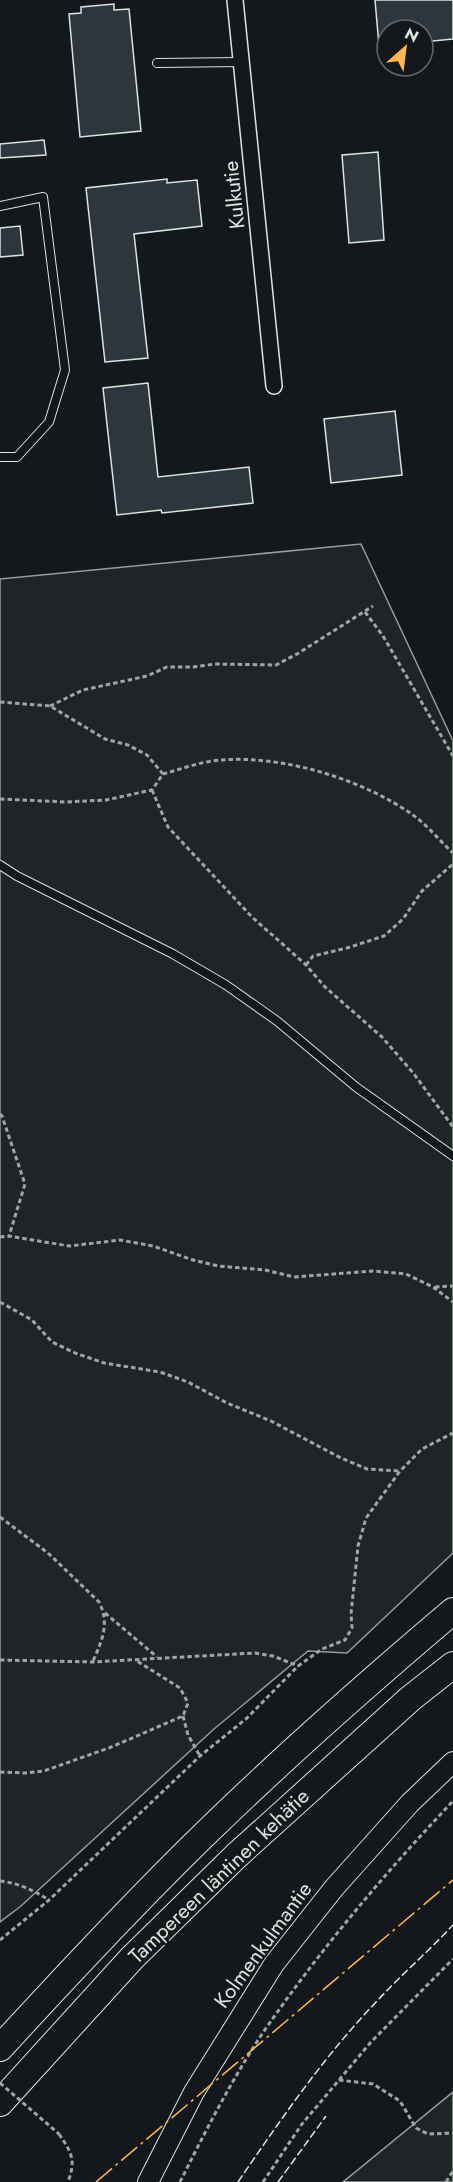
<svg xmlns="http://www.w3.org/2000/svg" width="453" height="2182" font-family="Jost,sans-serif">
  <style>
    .green { fill: #202428; stroke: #939e99; stroke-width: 1.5 }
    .building { fill: #2c363c; stroke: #d8e6dc; stroke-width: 1.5 }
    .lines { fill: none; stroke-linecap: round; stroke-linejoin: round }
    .lane-casing { stroke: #d8e6dc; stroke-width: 10 }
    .street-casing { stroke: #d8e6dc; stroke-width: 18 }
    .secondary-casing { stroke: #d8e6dc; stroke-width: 22 }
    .highway-casing { stroke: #d8e6dc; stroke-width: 28 }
    .path { stroke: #9da8a2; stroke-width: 3; stroke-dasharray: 4.5 3; stroke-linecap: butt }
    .lane { stroke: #14181c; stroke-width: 8 }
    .street { stroke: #14181c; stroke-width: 15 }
    .secondary { stroke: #14181c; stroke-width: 20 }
    .highway { stroke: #14181c; stroke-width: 26 }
    .path-bridge { stroke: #9da8a2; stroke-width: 3; stroke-dasharray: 4.5 3; stroke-linecap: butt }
    .fence { stroke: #d8e6dc; stroke-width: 1.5; stroke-dasharray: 8 3; stroke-linecap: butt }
    .power { stroke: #ffb74d; stroke-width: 1.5; stroke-dasharray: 21 4.5 3 4.5; stroke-linecap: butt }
    .labels { text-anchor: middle; stroke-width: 4.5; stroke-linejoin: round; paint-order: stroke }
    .street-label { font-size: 21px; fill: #d8e6dc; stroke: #14181c }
  </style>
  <rect width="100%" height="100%" fill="#14181c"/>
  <path class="green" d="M361,544L453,741V1553L347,1653L308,1651L214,1729L21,1906L0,1922V579Z
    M453,2092V2182H343Z"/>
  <path class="building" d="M375,0H453V39L423,42V30H387V45L379,46Z
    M114,4V10L129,9L141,131L80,137L69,14L81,13V7Z
    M44,140L46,155L0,158V144Z
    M378,152L384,240L349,243L342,155Z
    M167,179V183L197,180L202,226L134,234L148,358L105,362L86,188Z
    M20,226L23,255L0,257V228Z
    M148,383L158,477L249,467L253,503L162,513L161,510L117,515L103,388Z
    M395,411L402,475L331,483L324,419Z"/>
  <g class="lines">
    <g class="lane-casing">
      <path id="lane" d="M157,63L241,62
        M0,206L43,197L65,370L49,422L17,457H0
        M0,865L17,876L173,954L226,985L277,1021L356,1087L453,1156"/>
    </g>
    <g class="street-casing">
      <path id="street" d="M235,0L274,386"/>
    </g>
    <g class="secondary-casing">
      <path id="secondary" d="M148,2182L194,2092L274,1964L334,1888L410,1803L453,1762"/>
    </g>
    <g class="highway-casing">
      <path id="highway" d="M0,2048C67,1975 134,1903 205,1834C285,1756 368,1683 453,1611
        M0,2103L132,1958L236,1856L411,1698L453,1665"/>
    </g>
    <path class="path" d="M365,612L383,636L453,756
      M0,702L50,706L105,739L128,745L147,755L163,774
      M50,706L83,690L147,676L167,667H193L215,664L276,665L297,654L373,606
      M152,790L168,827L252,917L306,965L325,987L382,1037L414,1074L453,1127
      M0,799L67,802L106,800L152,790L163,774C182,769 202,761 221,760C283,755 362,779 413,815C427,825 440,841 453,853
      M306,965L313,956L347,948L384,936L403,919L422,891L453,864
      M0,1114L2,1116L25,1184L9,1236
      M0,1237L9,1236L69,1246L120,1240L153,1246L193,1260L218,1266L265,1270L294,1277L373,1271L406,1274L433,1287L453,1302
      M435,1287L453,1286
      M0,1302L32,1320L52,1342L75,1353L104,1363L160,1372L188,1382L227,1403L271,1421L339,1457L367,1469L400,1471
      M0,1517L48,1553L99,1602C110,1623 102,1641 93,1661
      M105,1613L157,1657
      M0,1660L93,1662L255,1653L273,1656L298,1666
      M183,1716L188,1735L200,1756
      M0,1772L25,1773L44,1771L109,1748L183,1716L188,1703L180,1688L137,1661
      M0,1881C18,1883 33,1890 49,1900
      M0,1940L49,1900L200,1756L247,1718L298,1666L322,1649L345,1640L352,1628L351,1614L358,1546L366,1518L400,1471L422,1449L453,1433
      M339,2080L373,2084L400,2101L416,2128L428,2134L453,2133
      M59,2134C72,2153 76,2160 68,2182
      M180,2182C205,2132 231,2081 262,2034C319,1951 384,1874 453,1801
      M263,2182L302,2124L371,2042L453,1959
      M446,2182L453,2171"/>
    <use href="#lane" class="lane"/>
    <use href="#street" class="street"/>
    <use href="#secondary" class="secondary"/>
    <use href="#highway" class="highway"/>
    <path class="path-bridge" d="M0,2083L59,2134"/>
    <path class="fence" d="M238,2182C281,2119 325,2055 378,2000C402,1974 429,1951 453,1925
      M278,2182L326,2116"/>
    <path class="power" d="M96,2182L453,1880"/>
  </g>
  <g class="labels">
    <g class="street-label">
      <text transform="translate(234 195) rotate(-96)" y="7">Kulkutie</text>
      <text transform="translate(219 1876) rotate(-44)" y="7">Tampereen läntinen kehätie</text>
      <text transform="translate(263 1945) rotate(-54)" y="7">Kolmenkulmantie</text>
    </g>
  </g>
  <g transform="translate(405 48) rotate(28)"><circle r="28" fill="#14181c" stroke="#626a69" stroke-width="1.5"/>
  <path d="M0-4.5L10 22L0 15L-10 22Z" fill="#ffb74d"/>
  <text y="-9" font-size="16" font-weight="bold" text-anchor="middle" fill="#d8e6dc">N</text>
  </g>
</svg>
